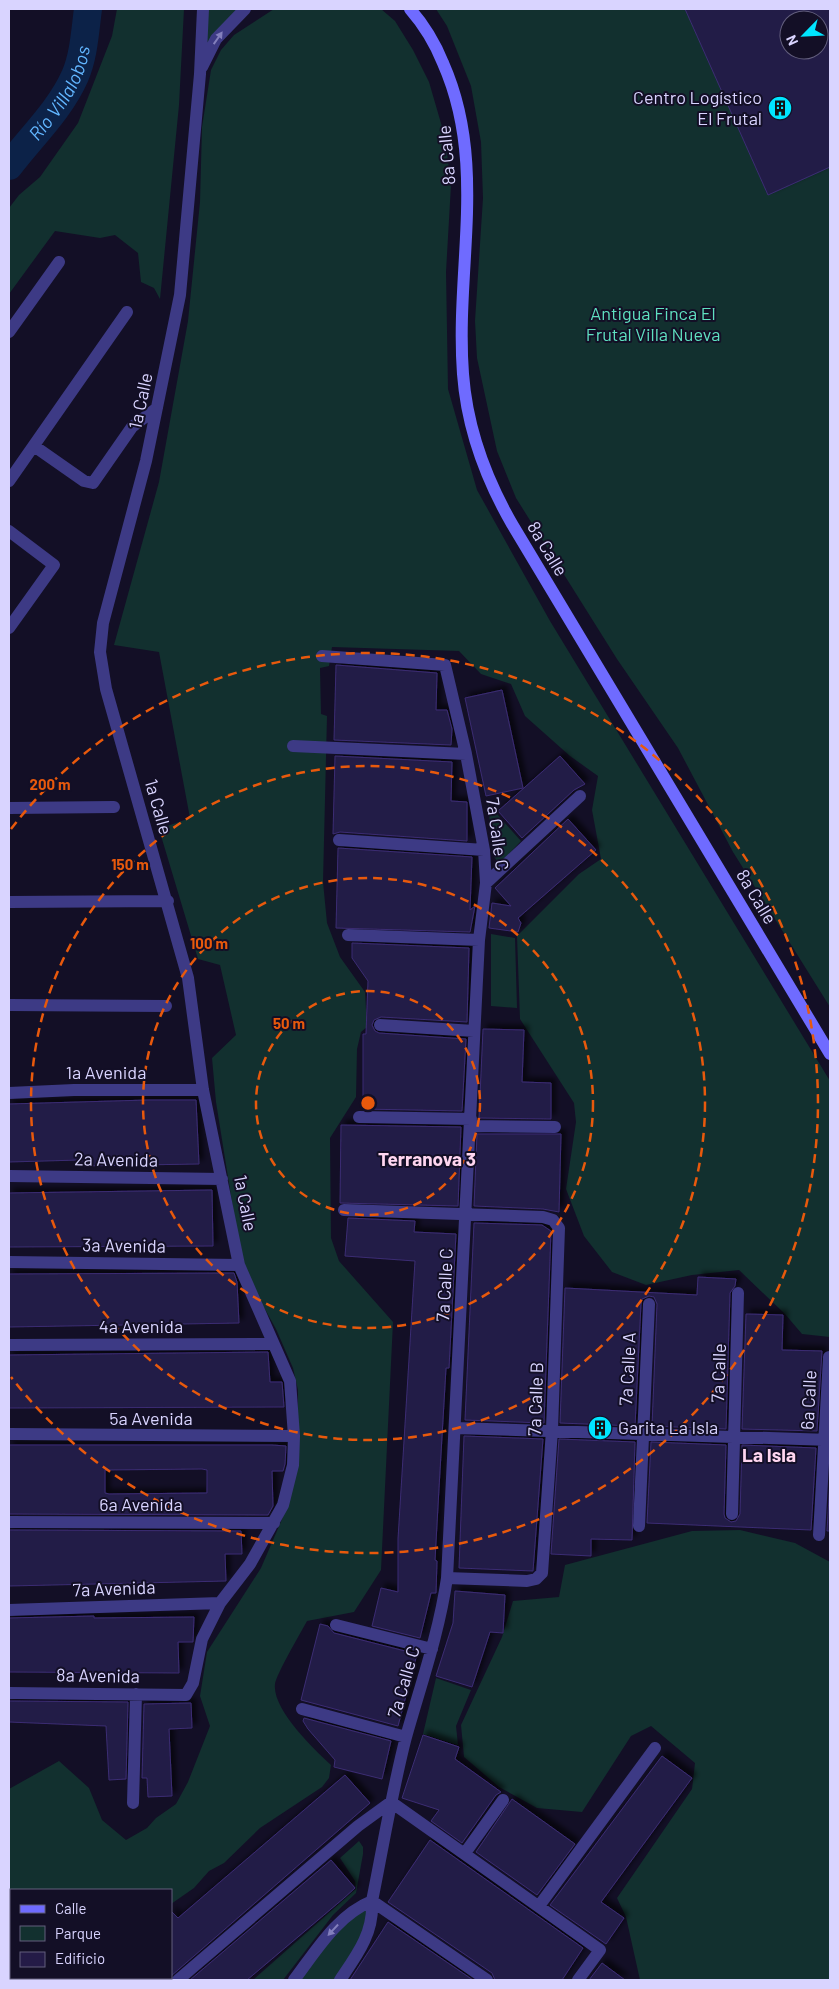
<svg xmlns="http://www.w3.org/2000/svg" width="839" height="1989" font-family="Barlow,sans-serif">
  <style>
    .green { fill: #12302f; fill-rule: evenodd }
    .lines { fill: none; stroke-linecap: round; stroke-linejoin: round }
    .river { stroke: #0c2248; stroke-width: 28 }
    .building { fill: #241b47; stroke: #3b2d73; fill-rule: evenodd; filter: url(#shadow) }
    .minor { stroke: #3d3a85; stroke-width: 12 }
    .secondary { stroke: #6f6bff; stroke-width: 12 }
    .oneway { fill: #837fbc }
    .ring { fill: none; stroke: #e8590c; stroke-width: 2.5; stroke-dasharray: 9 6 }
    .labels { text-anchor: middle; stroke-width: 4; stroke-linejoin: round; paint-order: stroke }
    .poi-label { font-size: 18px; fill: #d9d4ff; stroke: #130f26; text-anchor: end }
    .street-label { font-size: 18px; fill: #d9d4ff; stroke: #130f26 }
    .park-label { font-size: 18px; fill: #5fe0c0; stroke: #130f26 }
    .water-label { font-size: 19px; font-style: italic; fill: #62b6ff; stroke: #130f26 }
    .neighbourhood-label { font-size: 19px; font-weight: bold; fill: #ffd6f0; stroke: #130f26 }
    .centre { fill: #e8590c; stroke: #130f26; stroke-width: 2.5 }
    .ring-label { font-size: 15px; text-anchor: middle; font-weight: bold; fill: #e8590c; stroke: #130f26; stroke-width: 4; stroke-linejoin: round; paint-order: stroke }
  </style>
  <defs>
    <filter id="shadow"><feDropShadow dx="4.5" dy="-4.5" stdDeviation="2.5" flood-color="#0009"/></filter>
  </defs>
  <rect width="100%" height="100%" fill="#130f26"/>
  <path class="green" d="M117,9H184L179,105L160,299L154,288L141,282L138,253L115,235L100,238L55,231L9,294V208L19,195L40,177L78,123L112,36Z
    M203,9H245L200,50Z
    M274,9H381L395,21L413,50L429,82L445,137L451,185L446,272L448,389L477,490L550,621L830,1081V1337L802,1334L785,1314L739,1270L692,1275L646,1285L612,1272L584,1236L566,1189L576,1122L574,1103L520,1019L517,936L579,874L601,859L592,810L598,776L570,756L525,716L511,684L481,674L459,651L332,647L329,666L320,668L321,714L327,716L323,882L327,923L340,957L365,992L367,1027L361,1032L357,1049L356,1097L330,1138L331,1238L339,1261L393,1322L381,1570L354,1612L307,1621C301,1632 276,1675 275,1684C272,1709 313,1748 331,1765L329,1778L322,1787L260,1828L224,1863L209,1871L194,1888L171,1904V1890H11V1978H68L67,1980H9V1789L59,1761L89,1788L102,1820L126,1840L147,1828L156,1818L176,1804L188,1782L210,1726L200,1696L207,1652L261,1568L283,1517L298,1422V1390L293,1368L276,1329L246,1275L235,1221L216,1102L212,1058L236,1035L220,965L198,959L159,829L190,818L159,652L114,645L159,482L188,321L200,202L202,127L211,70L221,50L234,35Z
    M436,9H830V1007L733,852L678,748L617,659L516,498L497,451L477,358L475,321L483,198L481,142L471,86L447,26ZM789,20H819V50H789Z
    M488,804L521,841L501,862L497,861L493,855Z
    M491,934L515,938L517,1008L491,1006Z
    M740,1530L795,1543L830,1562V1980H640L626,1917L617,1898L692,1789L695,1763L651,1726L631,1736L582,1812L537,1808L499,1787L464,1757L461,1725L502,1637L513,1601L559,1597L565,1565L692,1531Z
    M436,1678L471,1690L456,1726L458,1745L423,1734Z
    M359,1841L363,1847V1854L356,1893L333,1915L283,1980H253L356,1889L355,1881L340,1858Z
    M360,1908L373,1913L340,1980H294Z"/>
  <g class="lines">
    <path class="river" id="s1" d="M9,166C31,137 60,110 75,76C84,55 85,31 88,9"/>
  </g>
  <path class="building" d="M685,9H830V167L768,195ZM789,20H819V50H789Z
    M336,665L437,673L436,710H447L452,729L451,745L334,740Z
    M502,690L523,788L486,796L465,698Z
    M335,756L452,762L451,801L467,802V841L340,832L333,834Z
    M560,756L585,784L574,790L522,838L498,811Z
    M568,819L596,850L518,918L521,923L518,932L489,928L492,903L511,906L495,888Z
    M338,848L472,857L470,910L475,906L470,932L336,928Z
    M352,943L469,948L467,1022L381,1017L374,1020L372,1025L375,1031L379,1033L466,1039L462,1111L363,1109V1034H366L368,981L352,958Z
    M483,1029L524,1030L522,1082L551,1083V1119L479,1118Z
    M148,1100H196L199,1164L80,1166V1160L9,1162V1104Z
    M341,1125L461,1127L458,1206L340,1203Z
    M477,1134H561L559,1212L543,1209L474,1206Z
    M212,1190L213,1246L9,1247V1193Z
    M348,1218L415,1221L414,1232L456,1234L449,1368H446L439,1488L435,1560L437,1561L436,1593H431L420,1638L372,1626L381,1588L398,1592V1539L415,1261L345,1256Z
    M474,1223L542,1225L551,1231L544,1423L465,1420Z
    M234,1273L237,1282L239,1323L9,1327V1274Z
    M698,1277L736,1279L735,1286L730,1293L726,1429L652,1426L657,1304L654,1297L649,1296L642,1299L641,1304L635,1426L560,1423L565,1288L697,1295Z
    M746,1314L783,1315L782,1350L822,1351L817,1431L742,1429Z
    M268,1352L270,1382H282L284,1407L9,1408V1355Z
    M464,1436L543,1439L533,1571L459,1568Z
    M559,1439L635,1442L632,1540L591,1539V1556L551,1554Z
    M651,1442L726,1445L724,1514L725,1518L731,1522L736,1521L740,1514L742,1445L816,1448L811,1530L647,1523Z
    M9,1445H272L286,1446L285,1464L283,1471H272L273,1506L268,1515L9,1514ZM202,1469L207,1470V1493L109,1494L105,1493V1470Z
    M830,1480V1531H827Z
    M9,1530L241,1531L242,1554H225L226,1581L9,1586Z
    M455,1591L505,1595L503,1633L490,1632L472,1687L436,1676L453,1623Z
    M94,1616V1618L194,1617L193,1642H178L179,1673L9,1672V1618Z
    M320,1624L328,1626L334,1633L417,1654L398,1726L301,1700Z
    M9,1701L128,1702L126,1779L109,1780L106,1726L9,1722Z
    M191,1703L192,1728L169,1729L172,1796L148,1797L147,1778H142L144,1704Z
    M304,1718L391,1741L382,1779L334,1767L335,1760L308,1729L303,1721Z
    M423,1735L459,1747L455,1759L501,1792L496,1795L462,1843L431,1821L439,1810L402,1798Z
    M662,1756L692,1778L601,1902L624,1918L606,1944L550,1905Z
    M345,1775L370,1803L171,1976V1911L178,1918Z
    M512,1799L575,1844L537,1895L476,1852Z
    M430,1840L583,1948L562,1980H495L492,1973L388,1902Z
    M331,1860L355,1888L344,1898L247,1980H190Z
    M388,1922L473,1980H350Z
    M602,1963L625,1980H589Z"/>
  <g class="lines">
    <path class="minor" d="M202,67L216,39L245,9
      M9,332L59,262
      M34,446L84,481L93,483L132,427L157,408
      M9,481L127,312
      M9,531L54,565L9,628
      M322,656L445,665L466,754L484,850L486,883L479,940L447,1578C439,1633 421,1684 406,1737C392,1791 383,1847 372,1901C374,1933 357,1955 340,1980
      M293,746L466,754
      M9,808L114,807
      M339,840L484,850
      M486,883L580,796
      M9,902L168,901
      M348,935L479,940
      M9,1005L166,1006
      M380,1025L474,1031
      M9,1093L74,1090H203
      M359,1117L471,1119
      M470,1126L555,1127
      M9,1176L222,1179
      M344,1210L543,1217L553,1220L559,1228L552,1430L542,1573L536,1579L527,1581L447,1578
      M9,1262L239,1265
      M9,1345L273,1344
      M455,1428L830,1440
      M9,1434L294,1436
      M732,1514L738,1293
      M9,1522L274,1523
      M639,1526L649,1304
      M819,1535L829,1357
      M9,1610L220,1603
      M336,1625L432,1649
      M9,1693L186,1695L193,1683L202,1639L220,1603L250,1564L283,1505L293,1465L294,1436L290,1381L239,1265L203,1090L188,978L106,689L100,652L103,623L146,461L180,295L200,74L203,9
      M302,1709L406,1737
      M133,1803L136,1694
      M465,1853L503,1800
      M372,1901L487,1980
      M539,1906L655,1748
      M178,1980L358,1826L391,1802L600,1950L578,1980
      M294,1980C316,1951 337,1915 372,1901"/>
    <path class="secondary" d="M410,9C424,25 435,43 443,63C488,164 455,268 463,374C467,428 485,477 512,524L830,1054"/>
  </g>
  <defs><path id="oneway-solid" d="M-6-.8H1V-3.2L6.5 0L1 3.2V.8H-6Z" transform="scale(1.25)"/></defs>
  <g class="oneway">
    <use href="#oneway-solid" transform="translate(218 38) rotate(-55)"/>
    <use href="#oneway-solid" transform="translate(333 1930) rotate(133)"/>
  </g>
  <g class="ring">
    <circle cx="368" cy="1103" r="112"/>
    <circle cx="368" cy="1103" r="225"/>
    <circle cx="368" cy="1103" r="337"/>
    <path d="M11 829A450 450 0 1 1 11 1377"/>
  </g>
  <defs>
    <g id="building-disc" transform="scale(1.25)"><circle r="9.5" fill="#00e5ff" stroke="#130f26"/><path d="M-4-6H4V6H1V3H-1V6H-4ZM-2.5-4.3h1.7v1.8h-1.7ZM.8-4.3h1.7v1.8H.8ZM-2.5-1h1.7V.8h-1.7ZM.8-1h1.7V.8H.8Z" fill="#111"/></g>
  </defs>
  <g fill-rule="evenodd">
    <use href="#building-disc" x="780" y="108"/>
    <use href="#building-disc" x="600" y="1428"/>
  </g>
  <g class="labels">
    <g class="poi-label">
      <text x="762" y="104">Centro Logístico<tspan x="762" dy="21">El Frutal</tspan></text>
      <text x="618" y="1434" text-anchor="start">Garita La Isla</text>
    </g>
    <g class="street-label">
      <text transform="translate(447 155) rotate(-95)" y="6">8a Calle</text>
      <text transform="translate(141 401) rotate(-78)" y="6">1a Calle</text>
      <text transform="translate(547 549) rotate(59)" y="6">8a Calle</text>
      <text transform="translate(158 807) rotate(74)" y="6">1a Calle</text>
      <text transform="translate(497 834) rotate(82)" y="6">7a Calle C</text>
      <text transform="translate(756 897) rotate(59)" y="6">8a Calle</text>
      <text x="106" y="1079">1a Avenida</text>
      <text transform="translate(116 1160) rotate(1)" y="6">2a Avenida</text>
      <text transform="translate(245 1203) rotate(79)" y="6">1a Calle</text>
      <text transform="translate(124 1246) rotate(1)" y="6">3a Avenida</text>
      <text transform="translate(445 1285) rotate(-87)" y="6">7a Calle C</text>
      <text x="141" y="1333">4a Avenida</text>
      <text transform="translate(628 1369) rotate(-87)" y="6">7a Calle A</text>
      <text transform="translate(719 1373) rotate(-88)" y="6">7a Calle</text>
      <text transform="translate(536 1399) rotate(-88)" y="6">7a Calle B</text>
      <text transform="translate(809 1400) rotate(-87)" y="6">6a Calle</text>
      <text x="151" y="1425">5a Avenida</text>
      <text x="141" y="1511">6a Avenida</text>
      <text transform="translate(114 1589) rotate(-2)" y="6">7a Avenida</text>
      <text transform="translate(98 1676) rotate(1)" y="6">8a Avenida</text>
      <text transform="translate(404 1682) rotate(-74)" y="6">7a Calle C</text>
    </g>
    <g class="park-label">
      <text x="653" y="320">Antigua Finca El<tspan x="653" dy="21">Frutal Villa Nueva</tspan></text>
    </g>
    <g class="water-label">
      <text dy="7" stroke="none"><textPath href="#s1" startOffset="90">Río Villalobos</textPath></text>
    </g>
    <g class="neighbourhood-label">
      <text x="427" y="1166">Terranova 3</text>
      <text x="769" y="1462">La Isla</text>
    </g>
  </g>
  <circle cx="368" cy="1103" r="8" class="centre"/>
  <g class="ring-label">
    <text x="50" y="790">200 m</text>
    <text x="130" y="870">150 m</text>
    <text x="209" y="949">100 m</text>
    <text x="289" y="1029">50 m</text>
  </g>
  <rect width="839" height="1989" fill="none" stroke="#d9d4ff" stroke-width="20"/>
  <rect x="10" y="1889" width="162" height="90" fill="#130f26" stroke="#625e7d"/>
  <rect x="20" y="1905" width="25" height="8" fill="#6f6bff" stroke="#625e7d"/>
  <text x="55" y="1914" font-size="15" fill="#d9d4ff">Calle</text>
  <rect x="20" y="1926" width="25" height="15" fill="#12302f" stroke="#625e7d"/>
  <text x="55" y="1939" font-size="15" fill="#d9d4ff">Parque</text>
  <rect x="20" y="1952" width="25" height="15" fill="#241b47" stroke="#625e7d"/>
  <text x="55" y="1964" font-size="15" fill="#d9d4ff">Edificio</text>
  <g transform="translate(804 35) rotate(246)"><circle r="24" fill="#130f26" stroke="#625e7d"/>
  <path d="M0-4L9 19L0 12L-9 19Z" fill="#00e5ff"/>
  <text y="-8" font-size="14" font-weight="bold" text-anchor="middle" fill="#d9d4ff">N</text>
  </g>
</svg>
